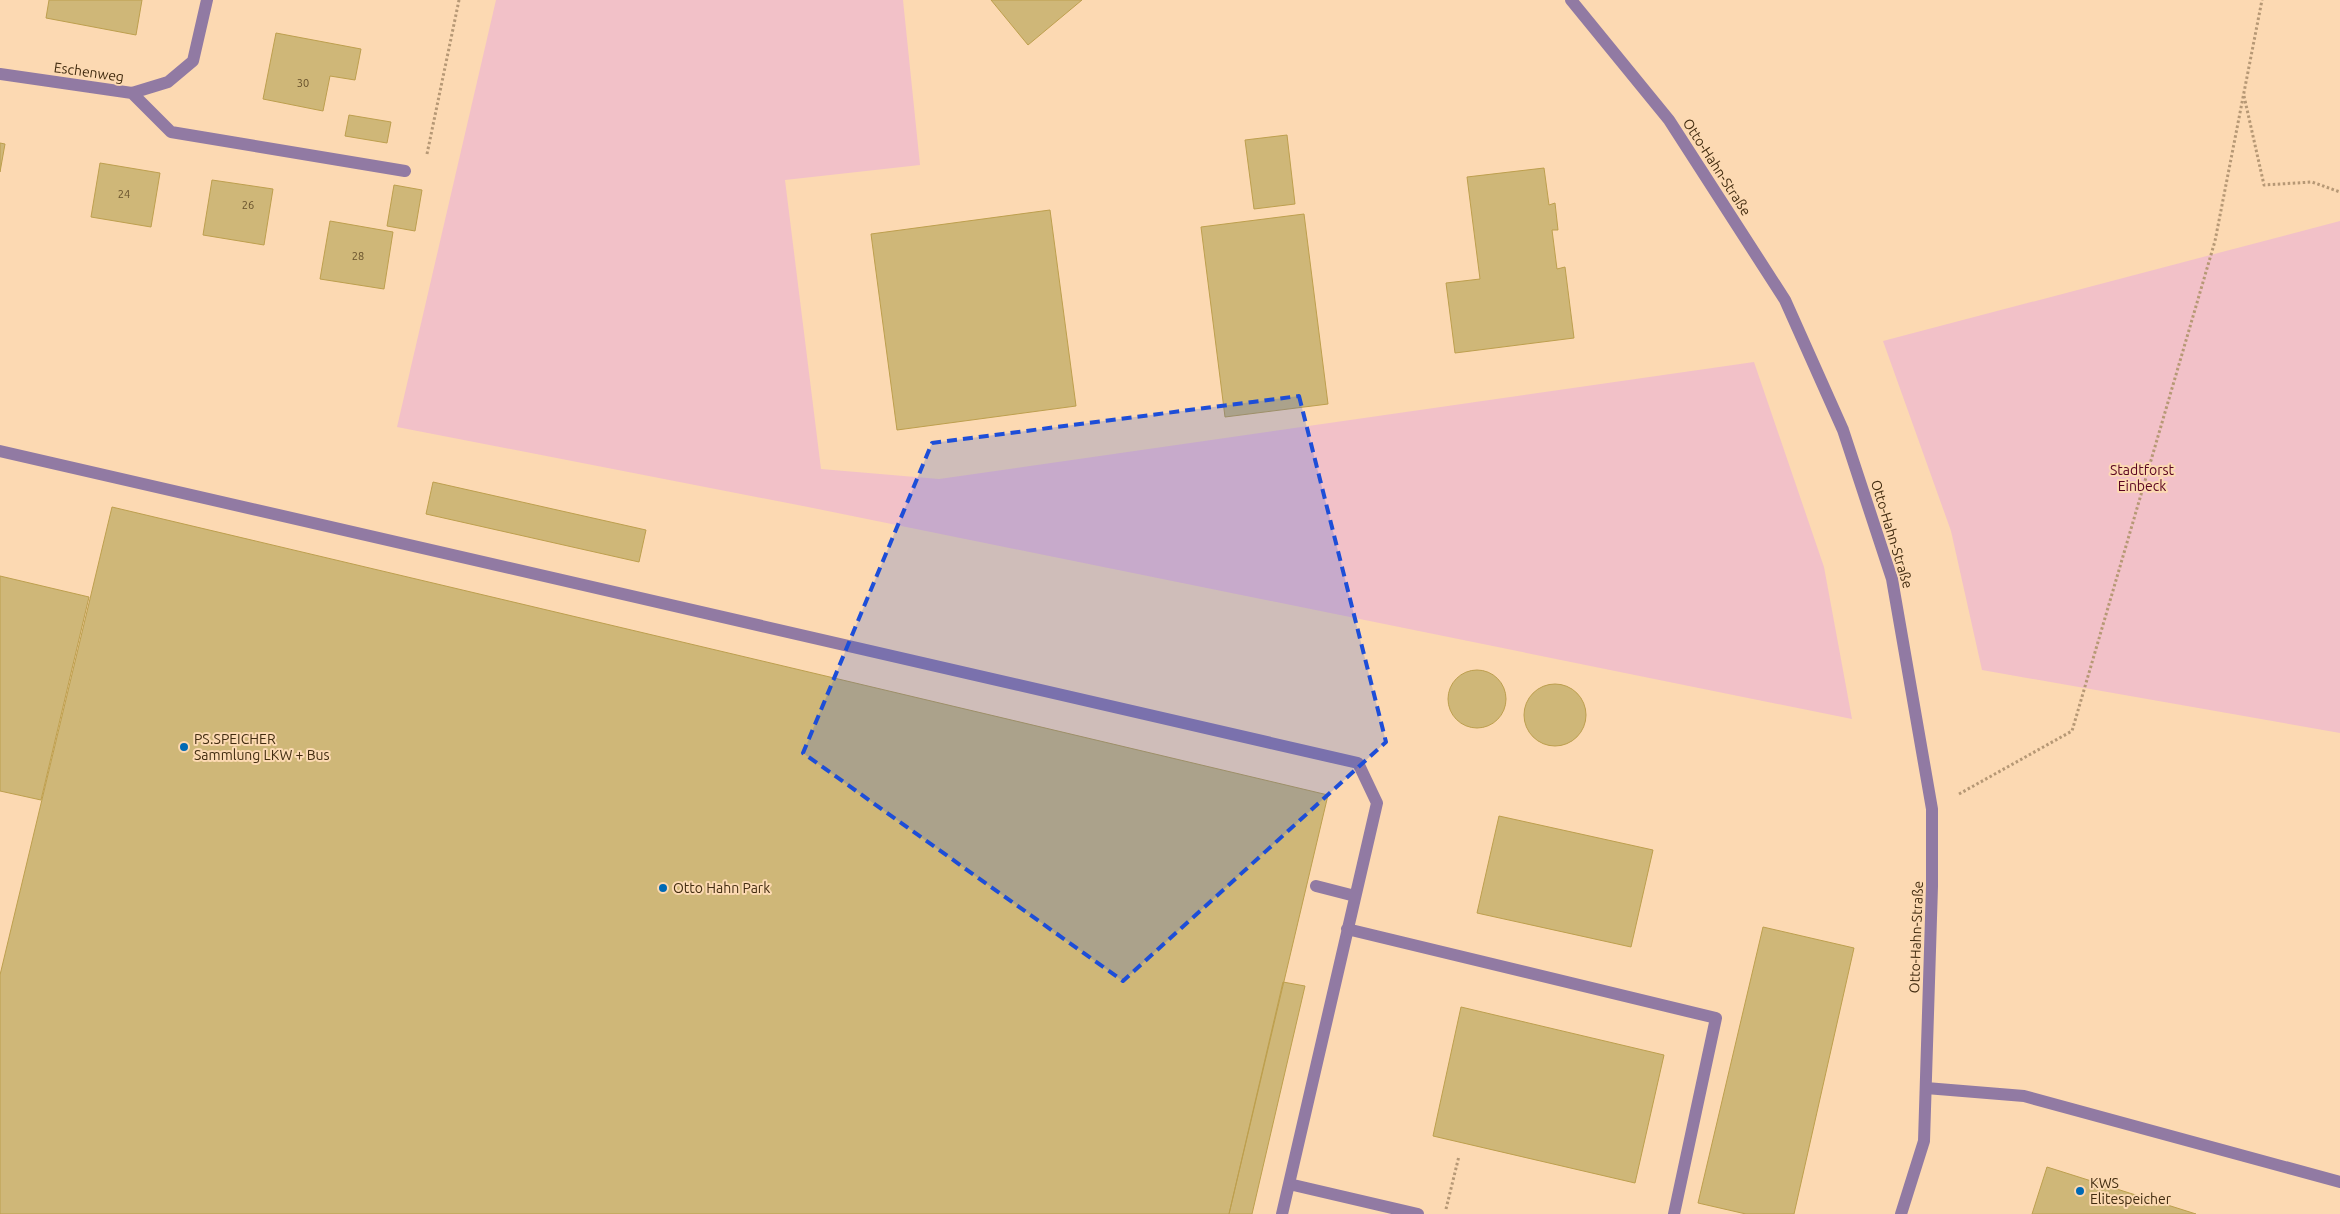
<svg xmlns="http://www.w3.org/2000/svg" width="2340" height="1214" font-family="Ubuntu,sans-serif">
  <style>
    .green { fill: #f2c1c8 }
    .building { fill: #cfb778; stroke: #bd9f4e }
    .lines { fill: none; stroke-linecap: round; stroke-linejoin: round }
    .path { stroke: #b69875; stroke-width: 3; stroke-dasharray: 2.5 2.5; stroke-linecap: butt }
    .minor { stroke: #917aa3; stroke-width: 12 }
    .marked { fill: #1d4ed8; fill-opacity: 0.2; stroke: #1d4ed8; stroke-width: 4; stroke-dasharray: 10 6; stroke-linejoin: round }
    .poi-dot { fill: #0069b5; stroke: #fcd9b2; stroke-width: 2 }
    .labels { text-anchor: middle; stroke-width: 4; stroke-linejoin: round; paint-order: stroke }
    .number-label { font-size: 11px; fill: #654f2a }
    .street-label { font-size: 14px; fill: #422c10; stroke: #fcd9b2 }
    .park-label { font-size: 14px; fill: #590421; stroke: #fcd9b2 }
    .poi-label { font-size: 14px; fill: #422c10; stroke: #fcd9b2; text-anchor: start }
  </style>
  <rect width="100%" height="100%" fill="#fcd9b2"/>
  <path class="green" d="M496,0H903L920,165L785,180L821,469L939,479L1754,362L1824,567L1852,719L808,507L397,427Z
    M2340,221V733L1982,670L1951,531L1883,341Z"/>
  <path class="building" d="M49,0H142L136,35L46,18Z
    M991,0H1082L1028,45Z
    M276,33L361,49L355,80L330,76L323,111L263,99Z
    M349,115L391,122L387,143L345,136Z
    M1287,135L1295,204L1254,209L1245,140Z
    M0,143L5,144L0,172Z
    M100,163L160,173L151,227L91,217Z
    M1544,168L1549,205L1555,203L1558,230H1552L1557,269L1565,267L1574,338L1455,353L1446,283L1480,279L1467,177Z
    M212,180L273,189L264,245L203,235Z
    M394,185L422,190L415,231L387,226Z
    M1050,210L1076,406L897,430L871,234Z
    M1304,214L1328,404L1225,417L1201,227Z
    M330,221L393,232L384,289L320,279Z
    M433,482L646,530L639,562L426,514Z
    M112,507L1328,795L1229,1214H0V975Z
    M0,576L89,597L41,800L0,791Z
    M1448 699a29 29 0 1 1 58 0a29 29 0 1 1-58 0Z
    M1524 715a31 31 0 1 1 62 0a31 31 0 1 1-62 0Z
    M1499,816L1653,850L1631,947L1477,913Z
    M1763,927L1854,948L1794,1214H1746L1698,1203Z
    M1283,982L1305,986L1252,1214H1229Z
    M1461,1007L1664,1055L1635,1183L1433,1136Z
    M2047,1167L2196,1214H2032Z"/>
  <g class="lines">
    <path class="path" d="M2244,96L2264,185L2312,182L2340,192
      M427,154L459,0
      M1959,794L2072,731L2215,241L2262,0
      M1446,1209L1459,1156"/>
    <path class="minor" d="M1571,0L1669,120L1785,300L1843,430L1892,579L1932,809V886L1924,1141L1901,1214
      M0,74L132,93L168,82L193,61L207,0
      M132,93L171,132L405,171
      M0,451L1358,763L1377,803L1282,1214
      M1316,886L1355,896
      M1347,929L1716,1018L1674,1214
      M1926,1088L2024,1096L2340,1182
      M1289,1184L1418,1214"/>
  </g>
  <path class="marked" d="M1299,396L1386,742L1123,981L803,753L932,443Z"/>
  <g class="poi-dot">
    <circle cx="184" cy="747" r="5"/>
    <circle cx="663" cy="888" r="5"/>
    <circle cx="2080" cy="1191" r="5"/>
  </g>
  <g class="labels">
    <g class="number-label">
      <text x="303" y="87">30</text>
      <text x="124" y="198">24</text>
      <text x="248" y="209">26</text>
      <text x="358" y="260">28</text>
    </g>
    <g class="street-label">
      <text transform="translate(89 72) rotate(8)" y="5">Eschenweg</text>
      <text transform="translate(1717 167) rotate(57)" y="5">Otto-Hahn-Straße</text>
      <text transform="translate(1892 534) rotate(73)" y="5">Otto-Hahn-Straße</text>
      <text transform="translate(1916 937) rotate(-88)" y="5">Otto-Hahn-Straße</text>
    </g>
    <g class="park-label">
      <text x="2142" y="475">Stadtforst<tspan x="2142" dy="16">Einbeck</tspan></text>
    </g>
    <g class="poi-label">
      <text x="194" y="744">PS.SPEICHER<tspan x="194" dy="16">Sammlung LKW + Bus</tspan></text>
      <text x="673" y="893">Otto Hahn Park</text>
      <text x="2090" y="1188">KWS<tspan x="2090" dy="16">Elitespeicher</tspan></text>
    </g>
  </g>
</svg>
